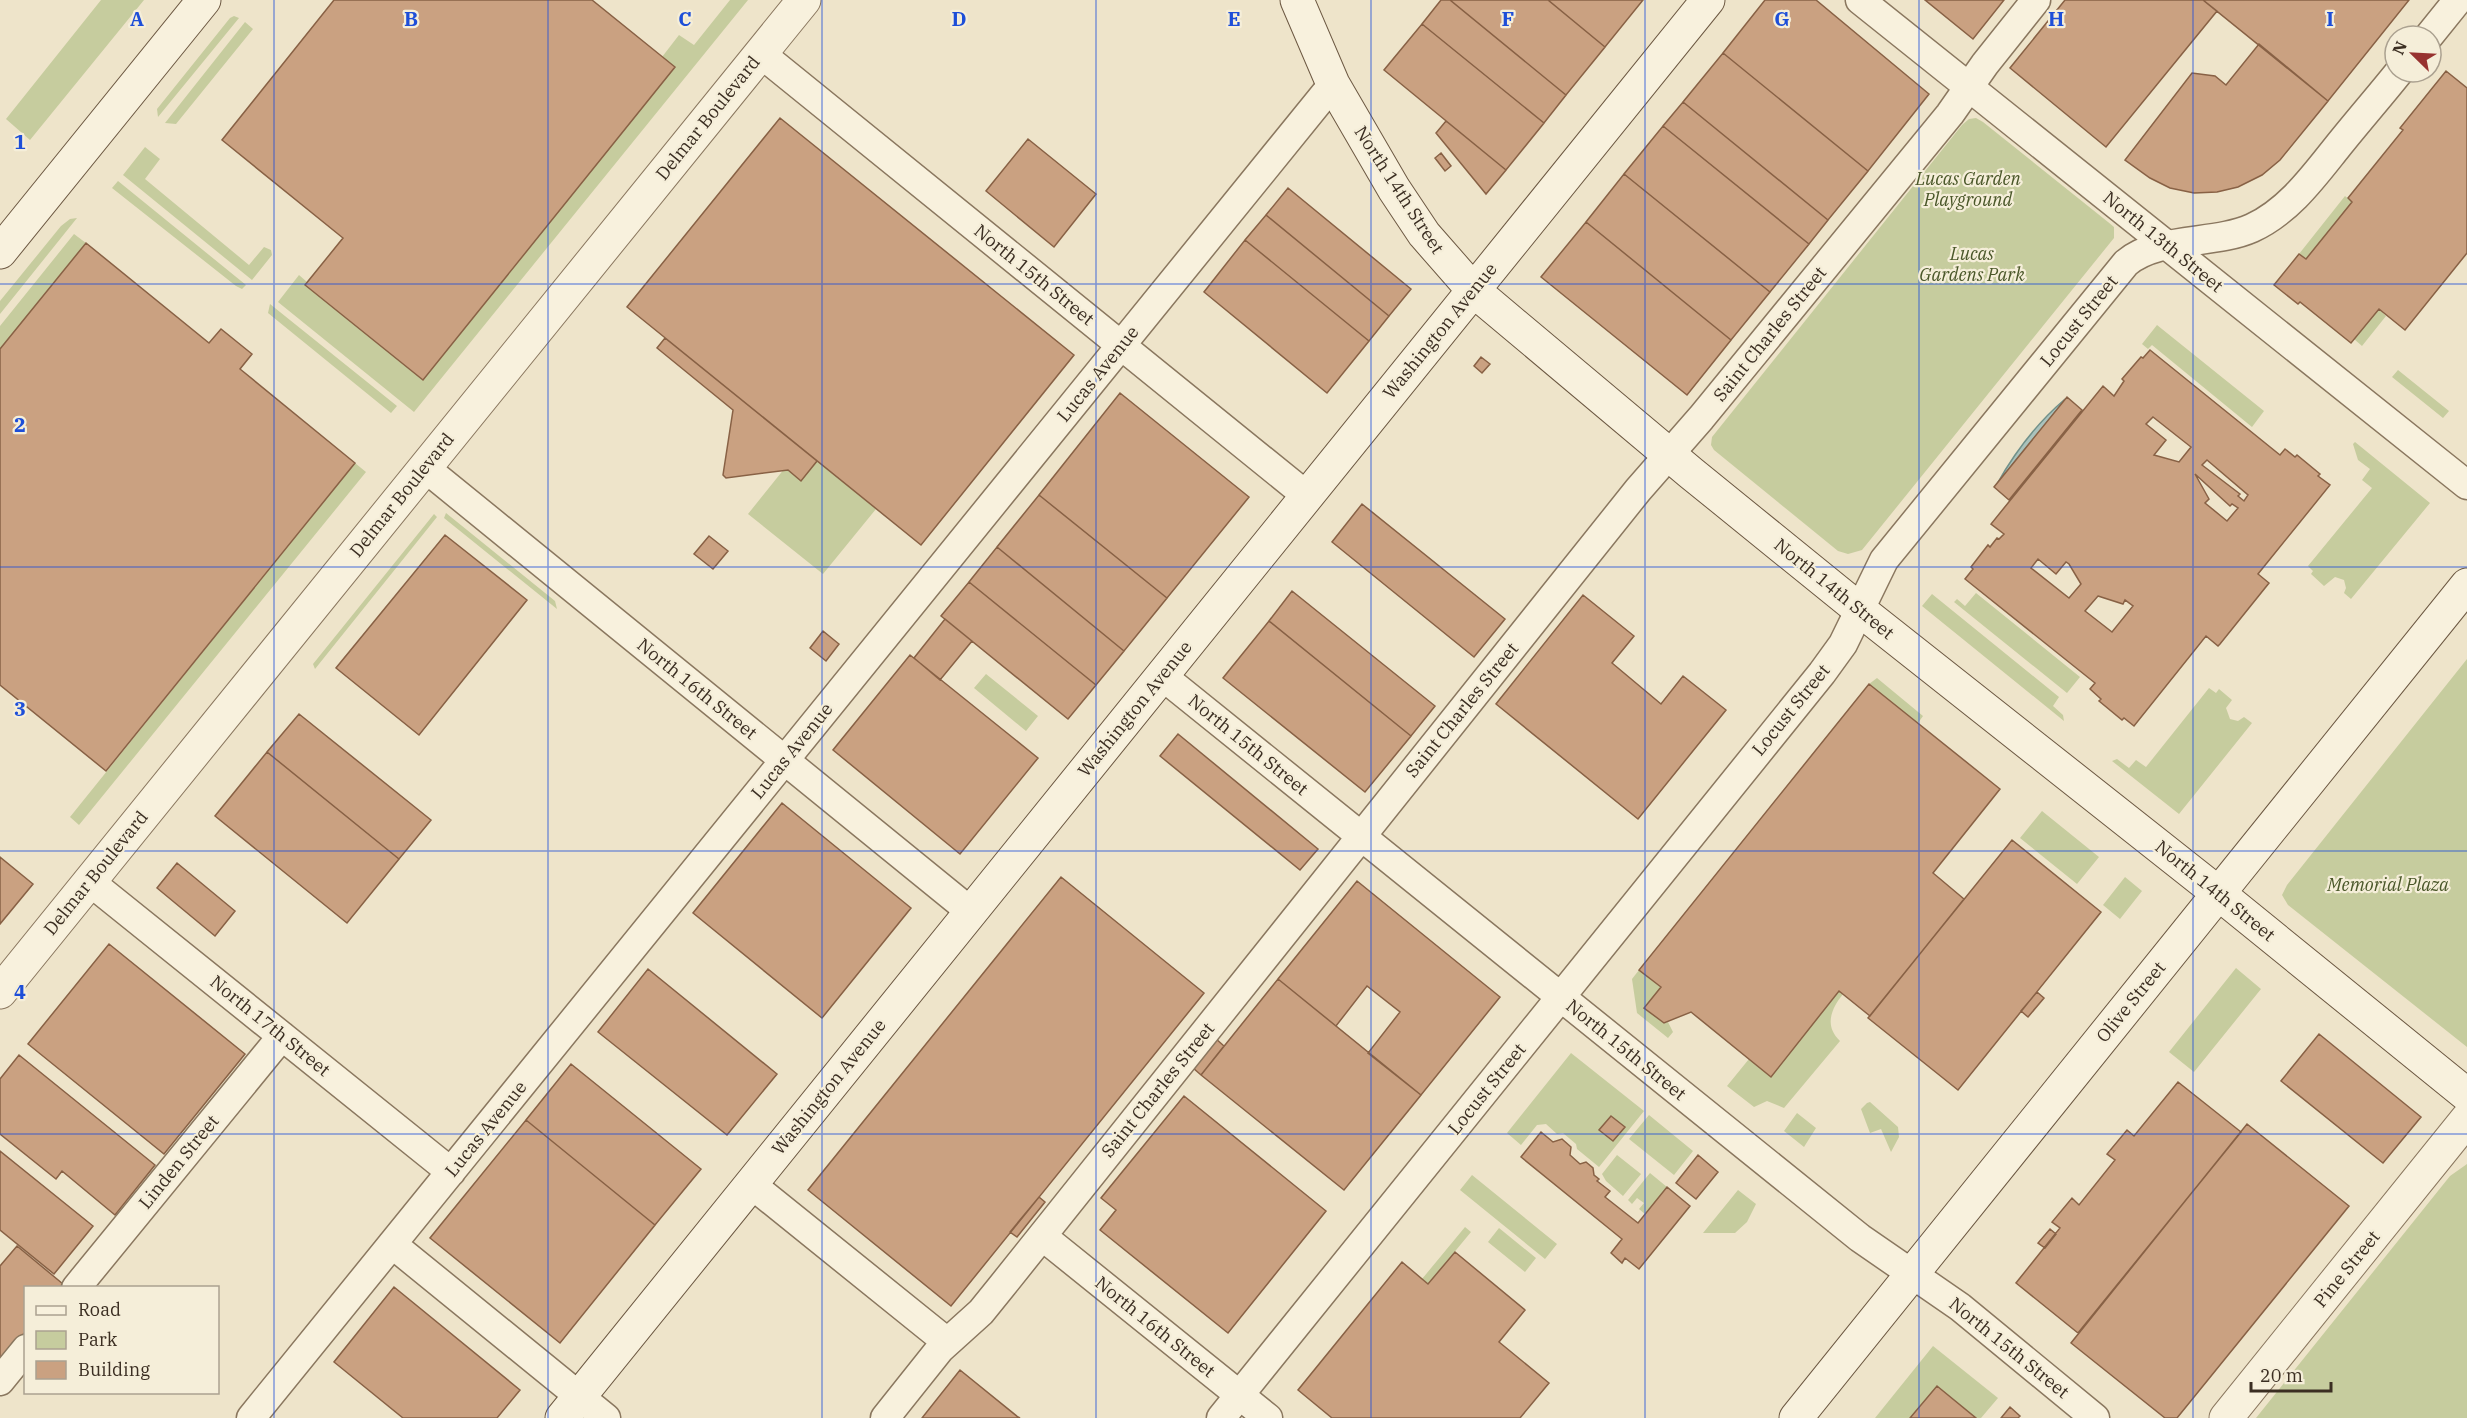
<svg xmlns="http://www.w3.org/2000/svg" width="2467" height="1418" font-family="'IBM Plex Serif',serif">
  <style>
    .green { fill: #c6cc9e }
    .water { fill: #aac2bc; stroke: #71918a; stroke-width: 1.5 }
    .building { fill: #caa181; stroke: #886145; stroke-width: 1.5; fill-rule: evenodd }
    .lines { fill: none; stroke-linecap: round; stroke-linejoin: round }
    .minor-casing { stroke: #8a775f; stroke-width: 31 }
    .tertiary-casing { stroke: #8a775f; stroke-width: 35 }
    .secondary-casing { stroke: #6c5842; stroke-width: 35 }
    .minor { stroke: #f8f1dd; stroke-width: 28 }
    .tertiary { stroke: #f8f1dd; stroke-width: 33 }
    .secondary { stroke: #f8f1dd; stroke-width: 33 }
    .grid { fill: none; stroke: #1d4ed8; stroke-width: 1.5; stroke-opacity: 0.55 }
    .labels { text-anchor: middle; stroke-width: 4.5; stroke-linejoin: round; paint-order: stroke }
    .street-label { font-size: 18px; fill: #3b2e22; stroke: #f5eed9 }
    .park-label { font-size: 18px; font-style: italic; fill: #4a5729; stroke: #f5eed9 }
    .grid-label { font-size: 20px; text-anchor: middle; font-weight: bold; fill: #1d4ed8; stroke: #f5eed9; stroke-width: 4.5; stroke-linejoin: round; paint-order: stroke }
  </style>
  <rect width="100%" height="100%" fill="#eee4ca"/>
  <path class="green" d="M101,0H144L30,140L6,119Z
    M730,0H748L414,412L278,302L299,275L307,282L306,285L423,380L675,67L662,57L679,35L694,45Z
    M234,16L239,18L158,117L157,109L230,18Z
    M245,22L253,29L176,124L165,123Z
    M1976,118L1983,122L2108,222L2114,227V238L1862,550L1848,554L1838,551L1714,450L1711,445L1712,437L1962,125L1969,119Z
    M145,147L160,159L145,179L249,265L264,247L271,250L272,255L252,280L123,175Z
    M118,181L246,285L242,289L236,286L112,188Z
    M2345,196L2352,202L2306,259L2299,254Z
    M77,218L0,314V301L61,226L70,219Z
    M74,234L86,243L0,349V326Z
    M270,304L397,406L391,413L268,313Z
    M2379,309L2386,316L2362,346L2354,339Z
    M2157,325L2264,411L2252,427L2152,345L2148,349L2142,344Z
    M2398,370L2449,411L2443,418L2392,377Z
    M2355,442L2430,503L2351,599L2344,593L2346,588L2344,580L2335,577L2324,586L2311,574L2313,571L2308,566L2372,488L2362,480L2370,469L2358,460L2353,444Z
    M801,448L876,509L823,574L748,514Z
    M355,463L366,472L79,825L70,817Z
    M446,513L555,601L557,609L444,518Z
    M434,514L437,517L315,669L313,664Z
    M1976,593L2080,677L2067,693L1954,602L1957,599L1965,606Z
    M1932,594L2059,697L2053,706L2063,715L2064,721L1922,606Z
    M2467,659V1047L2288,905L2282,895L2287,885Z
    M986,674L1038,716L1026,731L974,688Z
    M1877,678L1923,716L1918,723L1869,684Z
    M2209,688L2216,693L2219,689L2232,700L2226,708L2230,719L2238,721L2244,717L2252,723L2179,814L2112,761L2117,759L2129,768L2136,760L2146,767Z
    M2042,811L2099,857L2077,884L2020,838Z
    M2125,877L2142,891L2120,919L2103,905Z
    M2236,968L2261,989L2194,1072L2169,1052Z
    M1639,970L1661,987L1645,1008L1664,1023L1668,1022L1673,1032L1668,1038L1637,1013L1632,979Z
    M1839,991L1843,994C1831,1009 1824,1026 1840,1041L1784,1108L1767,1101L1754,1107L1727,1086L1749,1059L1771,1076Z
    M1571,1053L1644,1111L1599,1167L1577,1149L1576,1144L1563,1133L1557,1134L1546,1124L1537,1125L1521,1145L1507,1133Z
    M1870,1102L1898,1127L1899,1137L1891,1152L1881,1129L1870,1133L1861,1109L1867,1103Z
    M1797,1113L1816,1128L1804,1147L1784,1131Z
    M1649,1115L1693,1151L1674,1175L1629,1139Z
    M1617,1155L1641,1174L1623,1196L1606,1181L1602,1174Z
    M2467,1164V1418H2256L2450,1176Z
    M1650,1173L1667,1187L1645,1214L1639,1209L1644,1203L1637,1198L1632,1204L1628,1200Z
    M1472,1175L1557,1244L1545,1259L1460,1190Z
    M1738,1190L1756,1204L1747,1222L1735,1233H1703Z
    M1465,1227L1471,1232L1428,1284L1422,1279Z
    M1499,1228L1536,1258L1525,1272L1488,1242Z
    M1933,1346L1998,1398L1981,1418H1976L1937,1386L1910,1418H1875Z"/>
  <path class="water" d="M2064,400V401L1997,484C2015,452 2036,424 2064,400Z"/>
  <path class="building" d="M334,0H592L675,67L423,380L305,285L343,238L222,140Z
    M1441,0H1450L1566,95L1544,123L1422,24Z
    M1450,0H1548L1605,47L1566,95Z
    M1548,0H1643L1605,47Z
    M1765,0H1816L1929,94L1868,171L1723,53Z
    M1925,0H2004L1973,39Z
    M2065,0H2203L2217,11L2106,147L2010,68Z
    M2203,0H2409L2328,101Z
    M1422,24L1544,123L1506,170L1384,70Z
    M2259,44L2328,101L2280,160L2262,175L2238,187L2217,192L2194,193L2170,188L2150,178L2125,160L2192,73L2215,76L2226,85Z
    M1723,53L1868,171L1828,220L1683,102Z
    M2446,71L2467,88V253L2405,330L2379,309L2351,343L2300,302L2298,304L2274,285L2299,254L2306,259L2352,202L2348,198L2403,130L2400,128Z
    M1683,102L1828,220L1809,244L1663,126Z
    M780,118L1074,355L921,545L627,307Z
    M1446,121L1506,170L1486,194L1436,133Z
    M1663,126L1809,244L1770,292L1624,174Z
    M1028,139L1096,194L1054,247L986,191Z
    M1441,153L1451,166L1445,171L1435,158Z
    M1624,174L1770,292L1731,340L1586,222Z
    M1288,188L1411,289L1389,316L1266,215Z
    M1266,215L1389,316L1369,341L1245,240Z
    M1586,222L1731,340L1687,395L1541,277Z
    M1245,240L1369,341L1327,393L1204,292Z
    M86,243L209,343L221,329L252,354L240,369L355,463L106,771L0,685V349Z
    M665,338L817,461L801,481L788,470L726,478L723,475L733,410L657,348Z
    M2150,350L2280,455L2285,449L2295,457L2297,455L2320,474L2318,476L2330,485L2258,574L2269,583L2220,644L2218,646L2206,636L2134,726L2124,718L2122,720L2099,701L2101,699L2090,689L2095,683L1965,579L1973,569L1971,567L1988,545L1990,547L1997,538L1999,539L2004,534L1991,524L2103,386L2114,396L2124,381L2122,379L2141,357L2143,358ZM2153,417L2191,447L2179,462L2154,455L2166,440L2146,424ZM2207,460L2248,495L2244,501L2238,496L2240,494L2202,465ZM2195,474L2230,506L2232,504L2238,508L2227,521L2205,503L2209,499ZM2038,559L2056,574L2066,562L2069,564L2081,584L2069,598L2031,568ZM2098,596L2123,604L2125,600L2133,606L2112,632L2085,611Z
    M1481,357L1490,364L1482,373L1474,366Z
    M1120,393L1249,497L1167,598L1039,495Z
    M2067,397L2082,410L2009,500L1994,487Z
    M1039,495L1167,598L1124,651L997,547Z
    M1362,504L1505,619L1474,657L1332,542Z
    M445,535L527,600L419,735L336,668Z
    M709,536L728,551L713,569L694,554Z
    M997,547L1124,651L1096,685L969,582Z
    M969,582L1096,685L1068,719L941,616Z
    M1292,591L1435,706L1411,736L1269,621Z
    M1583,595L1634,636L1612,663L1661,704L1683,676L1726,710L1638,819L1496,704Z
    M945,619L972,641L940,680L914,658Z
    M1269,621L1411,736L1365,792L1223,678Z
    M823,631L839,644L826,661L810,648Z
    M910,655L1038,758L960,854L833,750Z
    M1869,684L2000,789L1933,873L1964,899L1870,1016L1839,991L1771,1077L1691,1012L1664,1023L1644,1008L1661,987L1639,970Z
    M299,714L431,820L399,859L267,752Z
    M1178,734L1318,849L1300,870L1160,756Z
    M267,752L399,859L347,923L215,816Z
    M782,803L911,908L822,1018L693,913Z
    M2012,840L2101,912L1958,1090L1868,1018Z
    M0,857L33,884L0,924Z
    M177,863L235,911L215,936L157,888Z
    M1061,877L1204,993L951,1306L808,1190Z
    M1357,881L1500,997L1421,1095L1368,1053L1400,1012L1367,986L1336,1026L1278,979Z
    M109,944L245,1054L164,1154L28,1044Z
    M648,969L777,1074L727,1135L598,1032Z
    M1278,979L1421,1095L1344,1190L1201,1075Z
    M2037,992L2044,998L2028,1017L2021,1011Z
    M2319,1034L2421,1117L2383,1163L2281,1081Z
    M1215,1038L1224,1046L1201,1075L1193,1068Z
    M19,1055L155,1165L115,1215L62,1171L56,1179L0,1134V1079Z
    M571,1064L701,1169L655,1225L526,1120Z
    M2178,1082L2241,1132L2078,1333L2016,1283L2060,1228L2052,1222L2072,1198L2079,1205L2115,1160L2107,1154L2127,1130L2134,1136Z
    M1184,1096L1326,1211L1228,1333L1100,1230L1116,1210L1101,1198Z
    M1611,1116L1625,1127L1613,1141L1599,1130Z
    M526,1120L655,1225L560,1343L430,1238Z
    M2247,1124L2349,1206L2177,1418H2165L2071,1343Z
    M1541,1132L1553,1142L1562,1139L1571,1147L1570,1155L1580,1164L1586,1162L1593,1168L1594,1175L1599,1179L1597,1181L1610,1191L1605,1197L1638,1223L1667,1187L1690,1206L1639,1269L1625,1258L1622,1263L1611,1253L1622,1239L1521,1157Z
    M0,1151L93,1226L54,1274L0,1230Z
    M1698,1155L1718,1172L1696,1199L1676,1183Z
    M1039,1197L1045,1202L1017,1237L1010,1232Z
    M2050,1229L2056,1234L2045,1248L2038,1243Z
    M17,1246L63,1284L60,1288H26V1331L0,1362V1266Z
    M1455,1252L1525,1310L1499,1342L1549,1383L1520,1418H1332L1298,1390L1402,1262L1428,1284Z
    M394,1287L520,1390L497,1418H403L334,1362Z
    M960,1370L1018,1417L1020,1418H922Z
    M1937,1386L1976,1418H1910Z
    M2010,1407L2020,1416L2018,1418H2001Z"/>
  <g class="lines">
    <g class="minor-casing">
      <path id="minor" d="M1860,0L2467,485
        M2429,36L2458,0
        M760,53L1307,496
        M424,467L970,911
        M1161,675L1860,1238L1960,1307L2095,1418
        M89,881L451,1172
        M751,1184L947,1342
        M1042,1236L1268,1418
        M392,1244L606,1418
        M76,1288L282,1036
        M0,1381L26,1349
        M251,1418L1333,84
        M885,1418L940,1349L981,1312L1002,1286L1638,490L1701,418L1950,114L1985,64L2036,0
        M1221,1418L1822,673L1843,644L1884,560L2126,263C2158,236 2214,245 2252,228C2289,211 2314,176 2338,146C2358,121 2379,97 2399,72"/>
    </g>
    <g class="tertiary-casing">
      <path id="tertiary" d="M0,992L804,0
        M2226,1418L2467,1119"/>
    </g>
    <g class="secondary-casing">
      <path id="secondary" d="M1297,0L1333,84L1394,189L1424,234L1473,290L1691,473L1860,610L2218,893L2467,1095
        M0,252L204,0
        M562,1418L1708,0
        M1796,1418L2467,585"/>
    </g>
    <use href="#minor" class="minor"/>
    <use href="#tertiary" class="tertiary"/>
    <use href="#secondary" class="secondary"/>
  </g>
  <path class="grid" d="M274,0V1418M548,0V1418M822,0V1418M1096,0V1418M1371,0V1418M1645,0V1418M1919,0V1418M2193,0V1418M0,284H2467M0,567H2467M0,851H2467M0,1134H2467"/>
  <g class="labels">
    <g class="street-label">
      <text transform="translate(708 118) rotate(-51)" y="6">Delmar Boulevard</text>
      <text transform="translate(1399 190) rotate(57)" y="6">North 14th Street</text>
      <text transform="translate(2163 242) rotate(39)" y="6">North 13th Street</text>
      <text transform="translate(1034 275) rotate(39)" y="6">North 15th Street</text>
      <text transform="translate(2079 321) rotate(-51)" y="6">Locust Street</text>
      <text transform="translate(1440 331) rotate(-51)" y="6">Washington Avenue</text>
      <text transform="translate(1770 334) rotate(-51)" y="6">Saint Charles Street</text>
      <text transform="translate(1098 374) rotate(-51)" y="6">Lucas Avenue</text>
      <text transform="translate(402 495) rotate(-51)" y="6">Delmar Boulevard</text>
      <text transform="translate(1834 589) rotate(39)" y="6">North 14th Street</text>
      <text transform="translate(697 689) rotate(39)" y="6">North 16th Street</text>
      <text transform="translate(1135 709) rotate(-51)" y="6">Washington Avenue</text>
      <text transform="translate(1462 710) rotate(-51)" y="6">Saint Charles Street</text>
      <text transform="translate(1791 710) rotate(-51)" y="6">Locust Street</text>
      <text transform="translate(1248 745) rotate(39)" y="6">North 15th Street</text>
      <text transform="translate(792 751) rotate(-51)" y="6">Lucas Avenue</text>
      <text transform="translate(96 873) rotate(-51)" y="6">Delmar Boulevard</text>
      <text transform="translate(2215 891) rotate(39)" y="6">North 14th Street</text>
      <text transform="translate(2131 1002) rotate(-51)" y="6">Olive Street</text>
      <text transform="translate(270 1026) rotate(39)" y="6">North 17th Street</text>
      <text transform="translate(1626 1050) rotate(39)" y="6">North 15th Street</text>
      <text transform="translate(829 1087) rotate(-51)" y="6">Washington Avenue</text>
      <text transform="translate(1487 1089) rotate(-51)" y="6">Locust Street</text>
      <text transform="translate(1158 1090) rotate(-51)" y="6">Saint Charles Street</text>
      <text transform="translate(486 1129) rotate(-51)" y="6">Lucas Avenue</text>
      <text transform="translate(179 1162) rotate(-51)" y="6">Linden Street</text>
      <text transform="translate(2347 1269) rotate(-51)" y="6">Pine Street</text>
      <text transform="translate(1155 1327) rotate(39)" y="6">North 16th Street</text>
      <text transform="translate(2009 1348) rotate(39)" y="6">North 15th Street</text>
    </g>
    <g class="park-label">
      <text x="1968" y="185">Lucas Garden<tspan x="1968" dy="21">Playground</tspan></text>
      <text x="1972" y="260">Lucas<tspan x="1972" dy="21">Gardens Park</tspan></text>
      <text x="2388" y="891">Memorial Plaza</text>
    </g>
  </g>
  <g class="grid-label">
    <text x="137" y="26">A</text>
    <text x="411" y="26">B</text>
    <text x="685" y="26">C</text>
    <text x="959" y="26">D</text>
    <text x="1234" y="26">E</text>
    <text x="1508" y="26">F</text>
    <text x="1782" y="26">G</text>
    <text x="2056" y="26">H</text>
    <text x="2330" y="26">I</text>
    <text x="20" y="149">1</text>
    <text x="20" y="432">2</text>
    <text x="20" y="716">3</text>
    <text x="20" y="999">4</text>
  </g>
  <rect x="24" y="1286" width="195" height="108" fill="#f5eed9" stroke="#aba190" stroke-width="1.5"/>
  <rect x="36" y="1306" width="30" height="9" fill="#f8f1dd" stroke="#aba190" stroke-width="1.5"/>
  <text x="78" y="1316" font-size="18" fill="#3b2e22">Road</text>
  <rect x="36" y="1331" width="30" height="18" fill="#c6cc9e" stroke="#aba190" stroke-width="1.5"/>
  <text x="78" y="1346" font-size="18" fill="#3b2e22">Park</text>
  <rect x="36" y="1361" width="30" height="18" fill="#caa181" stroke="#aba190" stroke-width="1.5"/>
  <text x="78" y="1376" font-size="18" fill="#3b2e22">Building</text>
  <g transform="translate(2413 54) rotate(294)"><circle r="28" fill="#f5eed9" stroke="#aba190" stroke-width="1.5"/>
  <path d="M0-4.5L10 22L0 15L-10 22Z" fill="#973230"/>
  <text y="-9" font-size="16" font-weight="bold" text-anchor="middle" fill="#3b2e22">N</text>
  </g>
  <path d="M2251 1382v9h80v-9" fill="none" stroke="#3b2e22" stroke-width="3"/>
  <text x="2260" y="1382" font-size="18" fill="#3b2e22" stroke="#f5eed9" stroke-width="4.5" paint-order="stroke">20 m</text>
</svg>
